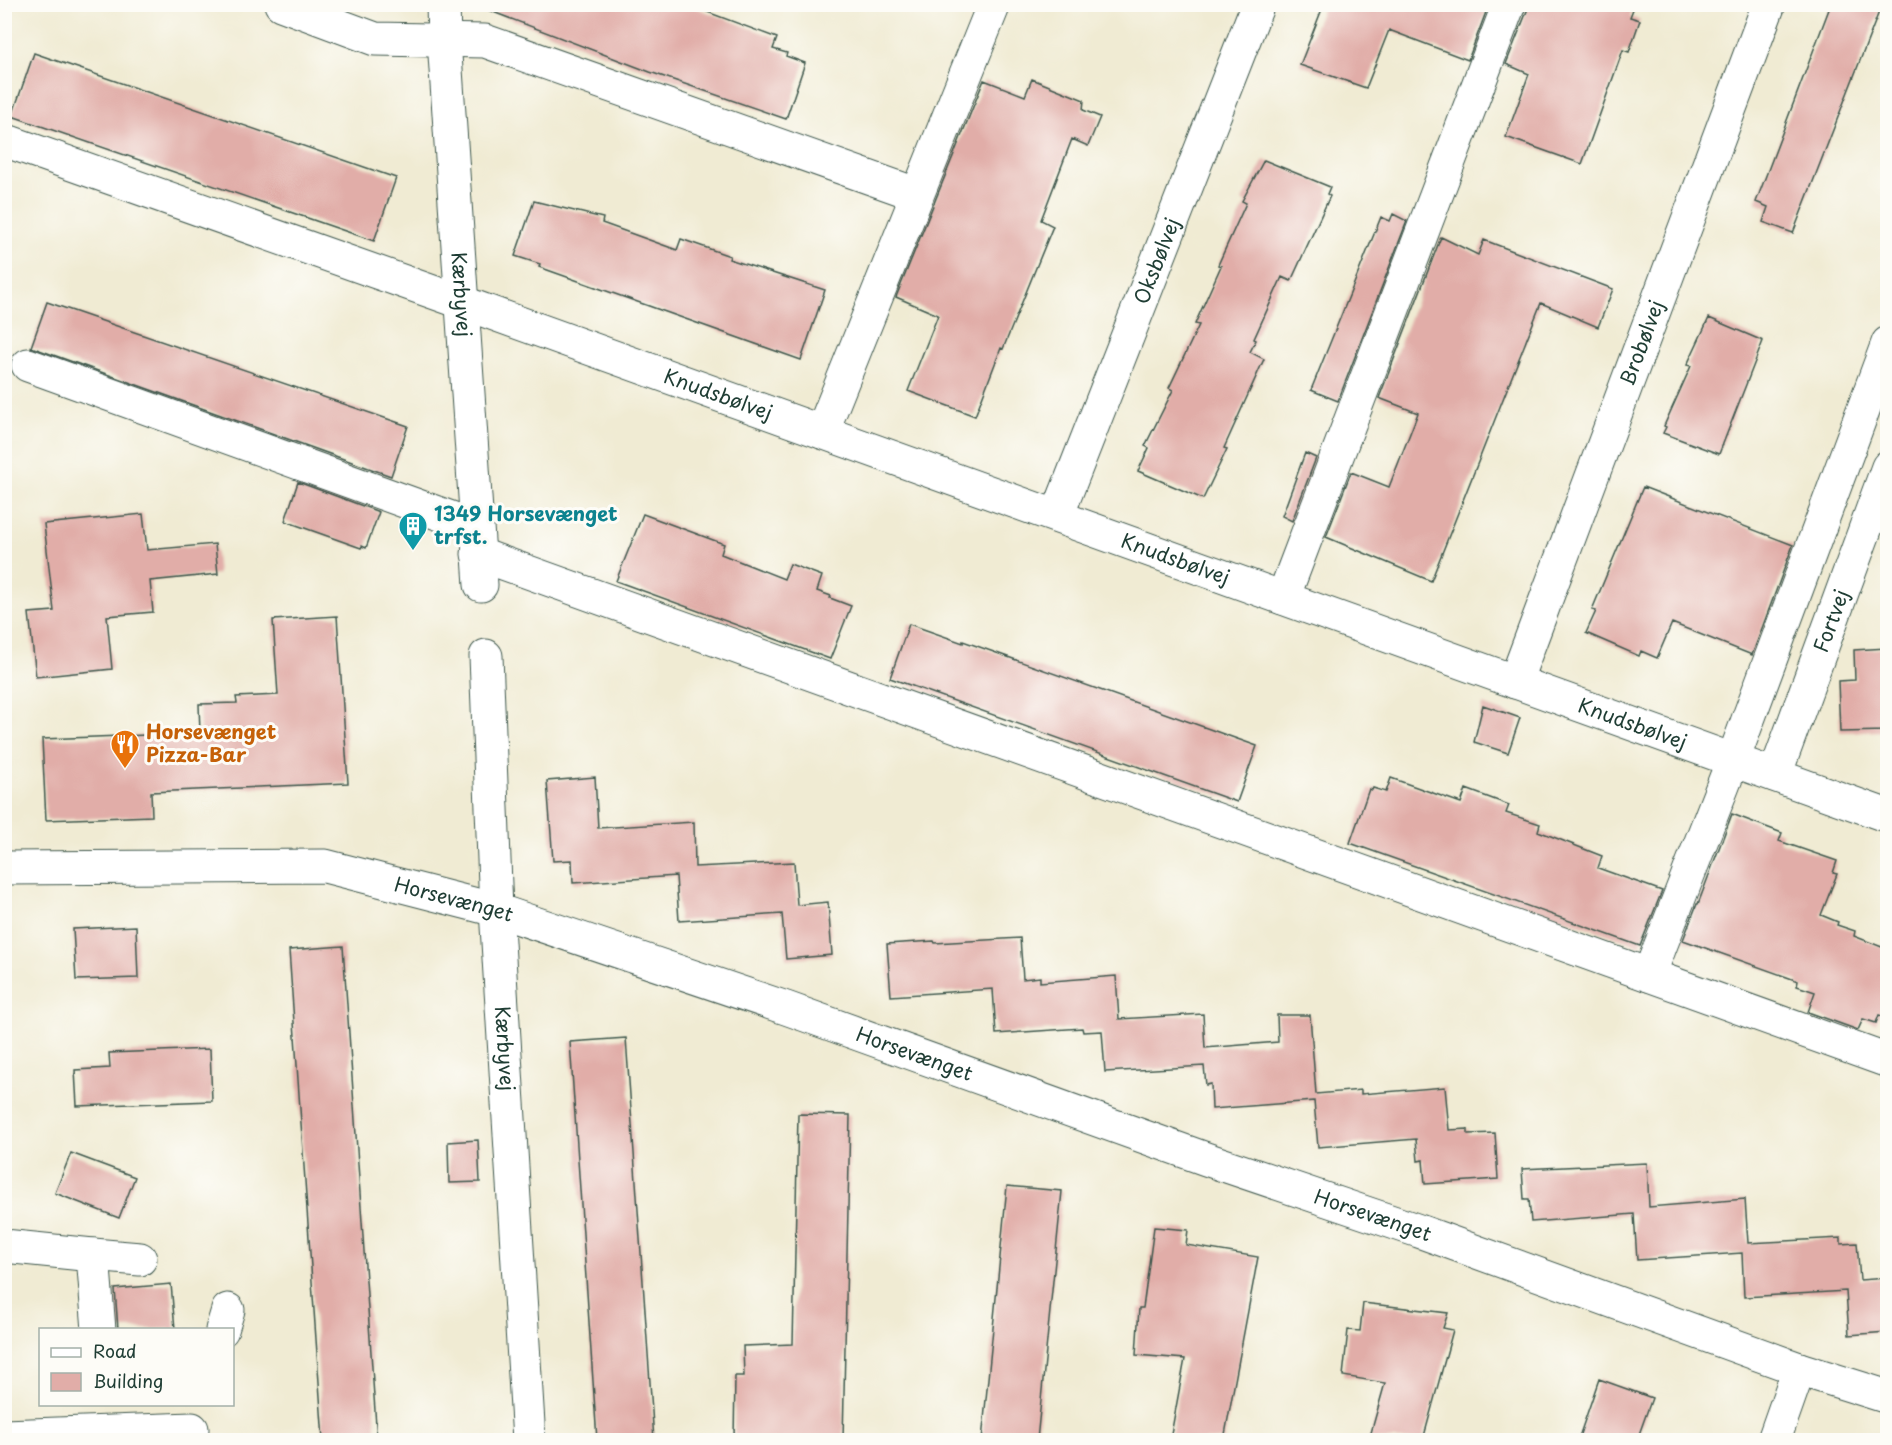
<svg xmlns="http://www.w3.org/2000/svg" width="1892" height="1445" font-family="'Playpen Sans',sans-serif">
  <style>
    .building { fill: #e1ada8 }
    .lines { fill: none; stroke-linecap: round; stroke-linejoin: round }
    .minor-casing { stroke: #3e574c; stroke-width: 35 }
    .minor { stroke: #fff; stroke-width: 33 }
    .labels { text-anchor: middle; stroke-width: 6; stroke-linejoin: round; paint-order: stroke }
    .street-label { font-size: 20px; fill: #1f3d34; stroke: #fdfcf7 }
    .culture-label { font-size: 20px; font-weight: bold; fill: #0d838f; stroke: #fdfcf7; text-anchor: start }
    .food-label { font-size: 20px; font-weight: bold; fill: #c56008; stroke: #fdfcf7; text-anchor: start }
  </style>
  <rect width="100%" height="100%" fill="#fdfcf7"/>
  <filter id="ink" filterUnits="userSpaceOnUse"><feTurbulence type="fractalNoise" baseFrequency=".0167" numOctaves="2"/><feDisplacementMap in="SourceGraphic" scale="12" xChannelSelector="R" yChannelSelector="G"/><feConvolveMatrix kernelMatrix="1 2 1 2 8 2 1 2 1" color-interpolation-filters="sRGB"/></filter>
  <filter id="wash" filterUnits="userSpaceOnUse"><feTurbulence type="fractalNoise" baseFrequency=".008" numOctaves="4" result="noise"/><feDisplacementMap in="SourceGraphic" scale="24" xChannelSelector="R" yChannelSelector="G"/><feGaussianBlur stdDeviation="1.35" result="paint"/><feColorMatrix in="noise" values="0 0 0 0 0 0 0 0 0 0 0 0 0 0 0 0 0 1.4 0 .05"/><feComposite in="paint" operator="in"/></filter>
  <g filter="url(#wash)">
    <rect width="100%" height="100%" fill="#f0ebd3"/>
    <g id="blocks">
      <path class="building" d="M481,4H686L777,38L773,49L787,53L786,56L805,63L786,119L650,72L480,7Z
        M1324,4H1489L1468,60L1389,30L1366,88L1300,65Z
        M1527,4H1635L1630,17L1640,20L1629,52L1623,50L1582,164L1506,137L1529,74L1506,64L1527,11Z
        M1831,4H1882L1793,233L1763,222L1768,207L1756,202Z
        M34,53L396,178L374,241L12,116Z
        M1032,79L1084,100L1083,110L1100,117L1088,146L1072,139L1041,220L1053,226L1003,349L1001,348L975,416L908,391L938,315L896,297L984,80L1025,96Z
        M1264,160L1330,187L1327,194L1330,196L1291,281L1282,277L1254,339L1256,340L1250,352L1264,359L1224,448L1227,449L1203,499L1138,471L1149,448L1145,446L1173,390L1169,388L1199,325L1195,324L1221,266L1218,265L1246,203L1242,201Z
        M534,201L603,218L602,223L677,250L681,239L727,255L730,256L729,259L825,290L801,360L601,289L539,267L540,264L515,256Z
        M1393,214L1407,221L1338,401L1311,390L1381,217L1390,221Z
        M1441,237L1478,255L1484,240L1613,289L1598,327L1541,303L1431,581L1326,537L1351,472L1389,487L1418,413L1379,398Z
        M47,302L408,426L391,476L31,347Z
        M1709,318L1763,341L1719,454L1663,433L1666,427L1664,426L1691,366L1687,365Z
        M1305,453L1316,458L1292,521L1282,516Z
        M298,482L379,512L366,548L362,546L361,548L285,521Z
        M1643,487L1793,545L1752,655L1672,623L1657,658L1641,651L1639,656L1586,633L1596,611L1592,610Z
        M143,514L147,550L215,544L218,574L150,581L153,612L107,616L112,669L36,677L29,613L54,611L44,524Z
        M643,514L724,544L721,554L784,579L790,564L822,576L817,591L831,596L830,598L851,606L830,659L616,581Z
        M337,616L348,783L151,792L152,816L46,820L42,739L200,733L199,704L237,703L236,697L278,695L273,620Z
        M909,624L963,643V641L1257,746L1237,802L890,678Z
        M1887,648V731L1840,732L1838,681L1855,680L1854,650Z
        M1483,705L1520,718L1508,753L1474,742Z
        M595,777L598,828L694,822L695,867L794,862L797,905L828,902L832,955L786,959L782,914L679,921L676,876L573,883L572,860L553,861L547,781Z
        M1391,778L1461,803L1466,789L1509,805L1506,813L1540,824L1538,831L1602,856L1598,868L1662,891L1640,946L1350,843L1369,789L1372,790L1373,788L1386,792Z
        M1732,814L1782,833L1779,841L1837,861L1833,873L1837,874L1821,915L1838,922L1837,925L1855,931L1854,936L1887,949V1018L1879,1015L1876,1023L1863,1019L1858,1030L1808,1012L1815,992L1797,986L1798,981L1683,940L1697,904H1698Z
        M136,926L138,978L76,980L73,929Z
        M1020,938L1023,979L1040,977V982L1116,976L1119,1019L1203,1014L1205,1048L1278,1042L1277,1015H1310L1316,1094L1361,1090V1094L1445,1087L1449,1130L1468,1129V1134L1495,1133L1498,1179L1425,1184L1423,1160L1418,1161L1416,1139L1318,1147L1314,1101L1212,1109L1211,1084L1206,1085L1204,1066L1105,1072L1102,1031L1083,1032L1082,1028L996,1034L993,989L891,996L887,944L934,941L935,943Z
        M343,946L377,1440H323L289,950Z
        M626,1038L654,1440H597L570,1042Z
        M210,1049L212,1101L77,1106L75,1070L110,1068L109,1053Z
        M798,1114L850,1115L843,1440H734L735,1376H744L743,1346L793,1344Z
        M478,1140L480,1182L449,1183L448,1142Z
        M71,1153L135,1177L119,1218L55,1193Z
        M1647,1163L1649,1207L1745,1199L1748,1243L1841,1238V1244L1857,1243L1860,1280L1887,1278V1332L1849,1335L1846,1291L1744,1297L1742,1253L1637,1260L1634,1214L1531,1222L1529,1199H1524L1522,1169Z
        M1007,1186L1062,1191L1037,1440H982Z
        M1154,1227L1188,1230L1186,1245L1258,1257L1224,1440H1170L1185,1359L1136,1355L1139,1308H1143Z
        M171,1284L175,1329H118L115,1289Z
        M1363,1303L1448,1313L1443,1328L1453,1330L1423,1440H1369L1385,1383L1343,1376L1348,1330L1360,1331Z
        M1599,1379L1652,1398L1637,1440H1578Z"/>
    </g>
  </g>
  <g filter="url(#ink)">
    <use href="#blocks" fill-opacity="0" stroke="#3e574c" stroke-width="1.5"/>
    <g class="lines">
      <g class="minor-casing">
        <g id="minor">
          <path d="M281,4L375,39L485,41L916,194"/>
          <path id="s1" d="M443,4L444,40L481,585"/>
          <path id="s2" d="M4,140L461,302L1888,816"/>
          <path d="M28,365L476,527"/>
          <path d="M822,432L994,4"/>
          <path id="s3" d="M1057,516L1258,4"/>
          <path d="M478,554L1888,1061"/>
          <path d="M1283,598L1509,4"/>
          <path id="s4" d="M486,656L496,910L529,1440"/>
          <path id="s5" d="M1515,682L1769,4"/>
          <path id="s6" d="M1775,775L1888,467"/>
          <path id="s7" d="M4,868L325,866L496,910L786,1008L1206,1159L1419,1231L1799,1369L1888,1397"/>
          <path d="M1649,975L1733,760L1888,343"/>
          <path d="M4,1246L93,1255L99,1330"/>
          <path d="M93,1255L140,1259"/>
          <path d="M222,1330L228,1310"/>
          <path d="M4,1436L192,1429L190,1440"/>
          <path d="M1774,1440L1799,1369"/>
        </g>
      </g>
      <use href="#minor" class="minor"/>
    </g>
  </g>
  <defs>
    <g id="building-pin" transform="scale(1.5)"><path d="M0 17L-7.5 6A9.5 9.5 0 1 1 7.5 6Z" fill="#0f9aa8" stroke="#fdfcf7"/><path d="M-4-6H4V6H1V3H-1V6H-4ZM-2.5-4.3h1.7v1.8h-1.7ZM.8-4.3h1.7v1.8H.8ZM-2.5-1h1.7V.8h-1.7ZM.8-1h1.7V.8H.8Z" fill="#fff"/></g>
    <g id="restaurant-pin" transform="scale(1.5)"><path d="M0 17L-7.5 6A9.5 9.5 0 1 1 7.5 6Z" fill="#e8710a" stroke="#fdfcf7"/><path d="M-5-6h1v4h1v-4h1v4h1v-4h1v5L-1.5 .5V6h-2V.5L-5-1ZM5-6V6H3V1.5H1.5Q1.5-4 5-6Z" fill="#fff"/></g>
  </defs>
  <g fill-rule="evenodd">
    <use href="#building-pin" x="413" y="526"/>
    <use href="#restaurant-pin" x="125" y="744"/>
  </g>
  <g class="labels">
    <g class="street-label">
      <text dy="7" stroke="none"><textPath href="#s3" startOffset="274">Oksbølvej</textPath></text>
      <text dy="7" stroke="none"><textPath href="#s1" startOffset="291">Kærbyvej</textPath></text>
      <text dy="7" stroke="none"><textPath href="#s5" startOffset="362">Brobølvej</textPath></text>
      <text dy="7" stroke="none"><textPath href="#s2" startOffset="758">Knudsbølvej</textPath></text>
      <text dy="7" stroke="none"><textPath href="#s2" startOffset="1244">Knudsbølvej</textPath></text>
      <text dy="7" stroke="none"><textPath href="#s6" startOffset="164">Fortvej</textPath></text>
      <text dy="7" stroke="none"><textPath href="#s2" startOffset="1730">Knudsbølvej</textPath></text>
      <text dy="7" stroke="none"><textPath href="#s7" startOffset="454">Horsevænget</textPath></text>
      <text dy="7" stroke="none"><textPath href="#s4" startOffset="393">Kærbyvej</textPath></text>
      <text dy="7" stroke="none"><textPath href="#s7" startOffset="940">Horsevænget</textPath></text>
      <text dy="7" stroke="none"><textPath href="#s7" startOffset="1426">Horsevænget</textPath></text>
    </g>
    <g class="culture-label">
      <text x="434" y="521">1349 Horsevænget<tspan x="434" dy="23">trfst.</tspan></text>
    </g>
    <g class="food-label">
      <text x="146" y="739">Horsevænget<tspan x="146" dy="23">Pizza-Bar</tspan></text>
    </g>
  </g>
  <rect width="1892" height="1445" fill="none" stroke="#fdfcf7" stroke-width="24"/>
  <rect x="39" y="1328" width="195" height="78" fill="#fdfcf7" stroke="#a4b0a9" stroke-width="1.5"/>
  <rect x="51" y="1348" width="30" height="9" fill="#ffffff" stroke="#a4b0a9" stroke-width="1.5"/>
  <text x="93" y="1358" font-size="18" fill="#1f3d34">Road</text>
  <rect x="51" y="1373" width="30" height="18" fill="#e1ada8" stroke="#a4b0a9" stroke-width="1.5"/>
  <text x="93" y="1388" font-size="18" fill="#1f3d34">Building</text>
</svg>
